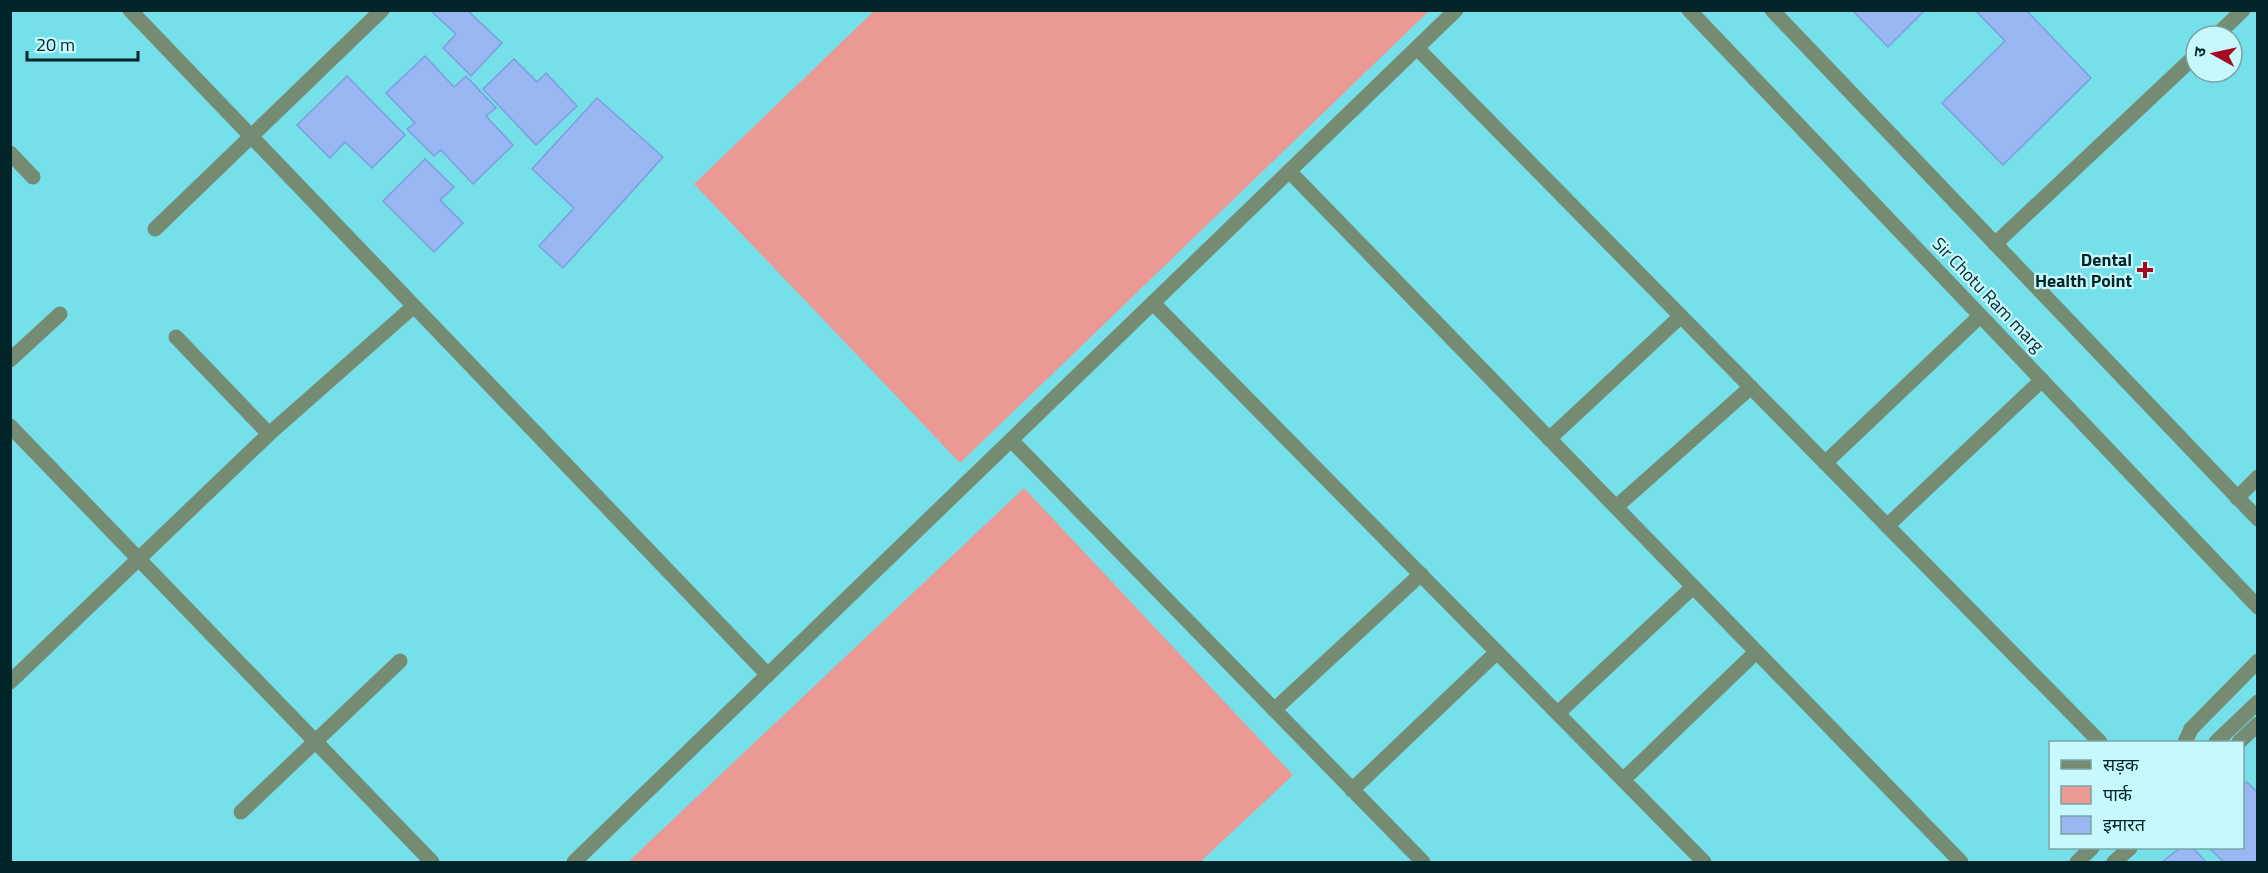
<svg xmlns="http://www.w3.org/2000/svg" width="2268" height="873" font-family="'Titillium Web','Noto Sans Devanagari',sans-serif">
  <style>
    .green { fill: #eb9994 }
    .building { fill: #99b7f2; stroke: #7d9edd; stroke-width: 1.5 }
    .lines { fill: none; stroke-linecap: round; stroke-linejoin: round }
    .minor { stroke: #758c73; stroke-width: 15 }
    .tertiary { stroke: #758c73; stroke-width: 15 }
    .poi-dot { fill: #a40921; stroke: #c7f8fc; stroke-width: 2 }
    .labels { text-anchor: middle; stroke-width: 4.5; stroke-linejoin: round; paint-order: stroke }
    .poi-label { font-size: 18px; font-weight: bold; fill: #012528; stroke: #c7f8fc; text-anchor: end }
    .street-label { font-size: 18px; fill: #012528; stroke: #c7f8fc }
  </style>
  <rect width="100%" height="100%" fill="#75e0ea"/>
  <path class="green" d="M874,11V10L1429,11L960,463L694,184Z
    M1024,488L1293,775L1200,862H628Z"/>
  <path class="building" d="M430,10H467L502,43L471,76L443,48L456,34Z
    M1852,10H1925L1888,47Z
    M1975,10H2026L2091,78L2003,165L1942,103L2005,41Z
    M425,56L454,87L466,76L496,108L486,116L513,145L473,184L441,150L434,156L407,129L415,123L386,93Z
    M514,59L537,82L546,73L577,106L536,145L483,89Z
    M347,76L405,135L372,168L345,142L330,158L297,125Z
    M597,98L663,157L563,268L539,246L574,208L532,169Z
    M425,159L454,187L440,200L463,223L434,252L383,201Z
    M2247,782L2258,793V862H2224L2209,848H2242V786Z
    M2180,848H2193L2206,862H2162Z"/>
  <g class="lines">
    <path class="minor" d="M130,10L768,675
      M2216,36L2243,10
      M1417,48L2100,742
      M10,153L33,177
      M1289,171L1961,862
      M155,229L382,10
      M1995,244L2196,55
      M1153,303L1704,862
      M176,337L269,434
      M10,360L60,314
      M10,426L432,862
      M1549,439L1681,316
      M1011,440L1423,862
      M1825,463L1980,316
      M2237,498L2258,477
      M1616,507L1751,387
      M1887,526L2042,380
      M10,682L269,434L414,306
      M1274,710L1421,574
      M1558,713L1693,587
      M2185,742L2191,729L2258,661
      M2216,742L2258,702
      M2239,742L2258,724
      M1623,780L1756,652
      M1352,790L1497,652
      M241,812L400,661
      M574,862L1456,10
      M2077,862L2092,848
      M2114,862L2130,848"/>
    <path class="tertiary" d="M1689,10L2258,607
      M1772,10L2258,519"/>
  </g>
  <path class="poi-dot" d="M2142 261h6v6h6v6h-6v6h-6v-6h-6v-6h6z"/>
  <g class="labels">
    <g class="poi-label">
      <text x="2132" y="266">Dental<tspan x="2132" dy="21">Health Point</tspan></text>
    </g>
    <g class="street-label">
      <text transform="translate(1988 295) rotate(46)" y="6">Sir Chotu Ram marg</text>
    </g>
  </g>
  <rect width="2268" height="873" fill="none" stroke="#012528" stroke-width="24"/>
  <rect x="2049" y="741" width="195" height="108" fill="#c7f8fc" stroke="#78a4a7" stroke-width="1.5"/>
  <rect x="2061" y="760" width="30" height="9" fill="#758c73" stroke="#78a4a7" stroke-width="1.5"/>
  <text x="2103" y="771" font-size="18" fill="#012528">सड़क</text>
  <rect x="2061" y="786" width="30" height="18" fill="#eb9994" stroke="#78a4a7" stroke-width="1.5"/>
  <text x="2103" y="801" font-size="18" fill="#012528">पार्क</text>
  <rect x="2061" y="816" width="30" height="18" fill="#99b7f2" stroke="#78a4a7" stroke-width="1.5"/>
  <text x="2103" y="831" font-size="18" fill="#012528">इमारत</text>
  <g transform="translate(2214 54) rotate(278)"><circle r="28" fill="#c7f8fc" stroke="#78a4a7" stroke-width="1.5"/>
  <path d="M0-4.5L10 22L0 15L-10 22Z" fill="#a40921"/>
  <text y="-9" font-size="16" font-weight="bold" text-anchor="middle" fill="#012528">उ</text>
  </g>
  <path d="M27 51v9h111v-9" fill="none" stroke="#012528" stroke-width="3"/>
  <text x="36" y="51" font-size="18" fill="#012528" stroke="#c7f8fc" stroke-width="4.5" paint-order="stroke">20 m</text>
</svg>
